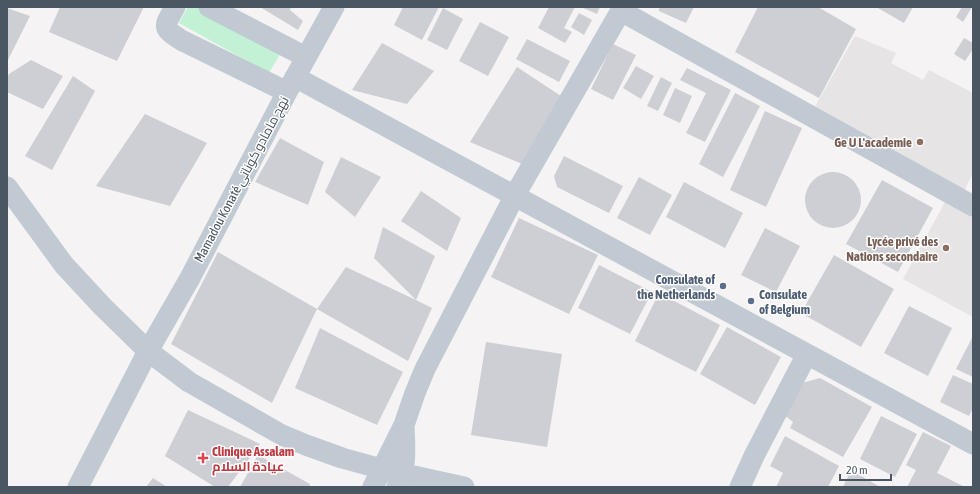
<svg xmlns="http://www.w3.org/2000/svg" width="980" height="494" font-family="'Asap Condensed',Cairo,sans-serif">
  <style>
    .education { fill: #e6e4e5 }
    .green { fill: #c3f1d5 }
    .building { fill: #cdcfd5 }
    .lines { fill: none; stroke-linecap: round; stroke-linejoin: round }
    .minor { stroke: #c1cad2; stroke-width: 21 }
    .education-dot { fill: #8d6e63; stroke: #fff; stroke-width: 1.5 }
    .service-dot { fill: #5c6f8a; stroke: #fff; stroke-width: 1.5 }
    .health-dot { fill: #e0444e; stroke: #fff; stroke-width: 1.5 }
    .labels { text-anchor: middle; stroke-width: 3; stroke-linejoin: round; paint-order: stroke }
    .education-label { font-size: 13px; font-weight: bold; fill: #785e54; stroke: #fff; text-anchor: end }
    .street-label { font-size: 13px; fill: #4a5661; stroke: #fff }
    .service-label { font-size: 13px; font-weight: bold; fill: #4e5e75; stroke: #fff; text-anchor: end }
    .health-label { font-size: 13px; font-weight: bold; fill: #be3a42; stroke: #fff; text-anchor: start }
  </style>
  <rect width="100%" height="100%" fill="#f5f3f3"/>
  <path class="education" d="M855,36L896,53L891,63L923,80L929,70L973,93V172L963,194L812,112Z
    M945,202L973,217V317L903,279Z"/>
  <path class="green" d="M188,7H205L283,49L269,73L179,23Z"/>
  <path class="building" d="M60,7H144L117,61L49,32Z
    M260,7H291L290,10L303,21L298,30Z
    M403,7H439L422,40L394,25Z
    M549,7H575L564,28L572,32L565,43L538,28Z
    M581,7H600L597,14Z
    M659,7H694L686,23L659,11Z
    M758,7H818L856,29L819,98L735,52Z
    M876,7H913L904,23Z
    M962,7H972L963,22L956,17Z
    M7,8L30,16L7,62Z
    M443,8L463,19L447,50L427,40Z
    M579,13L592,20L584,35L571,27Z
    M480,22L509,37L488,76L459,61Z
    M964,38L973,43V49L965,61L954,54Z
    M527,39L570,61L559,82L516,59Z
    M382,43L434,71L407,104L352,90Z
    M613,44L636,55L613,100L591,89Z
    M31,60L63,76L43,109L7,92V78L9,74Z
    M636,66L654,76L641,99L623,88Z
    M517,67L561,96L522,164L470,142Z
    M687,68L731,90L705,142L686,133L706,93L680,80Z
    M73,76L95,91L52,170L25,156Z
    M661,77L672,83L658,111L647,106Z
    M675,88L692,96L680,123L663,115Z
    M735,93L760,106L723,177L699,164Z
    M765,111L802,128L766,207L730,190Z
    M145,114L207,143L170,206L96,186Z
    M280,138L324,162L308,205L255,182Z
    M564,156L623,186L609,213L557,187L554,176Z
    M341,157L381,177L355,217L325,192Z
    M805 200a28 28 0 1 1 56 0a28 28 0 1 1-56 0Z
    M639,177L672,195L650,235L617,218Z
    M882,180L933,208L898,272L846,244Z
    M684,182L743,213L725,248L666,217Z
    M421,191L461,218L447,251L401,221Z
    M519,218L598,255L569,314L491,277Z
    M383,227L435,256L416,300L432,308L408,361L317,309L346,267L416,300L374,258Z
    M765,228L800,246L776,292L741,275Z
    M218,252L317,309L272,403L171,344Z
    M834,255L894,289L861,347L801,313Z
    M599,265L652,292L630,334L578,308Z
    M659,293L720,325L696,372L635,341Z
    M909,306L952,328L928,376L884,353Z
    M727,327L781,357L755,405L700,374Z
    M320,328L403,372L377,425L295,388Z
    M973,336V377L956,369Z
    M486,342L562,354L547,447L471,435Z
    M953,375L973,384V408L969,416L940,402Z
    M820,378L872,407L843,457L790,428L793,422L784,415L802,383Z
    M188,410L260,444L228,487H215L165,456Z
    M881,416L917,434L895,477L860,459Z
    M923,432L951,446L937,473L965,487H907L916,470L906,465Z
    M785,436L839,466L828,487H776L783,473L770,466Z
    M258,455L310,484L309,487H240Z
    M851,470L880,487H843Z
    M153,478L167,487H146Z"/>
  <g class="lines">
    <path class="minor" d="M175,7C164,27 161,27 181,40L287,92
      M209,7L306,57
      M621,11L973,206
      M295,77L973,444
      M7,187L64,265L103,307L148,351L189,382L282,435L306,445L342,458L382,469L464,487
      M78,487L148,351L190,278L287,92L334,7
      M373,487L404,425L415,393L425,369L515,195L623,7
      M397,487C407,466 405,448 404,426
      M740,487L754,456L807,354"/>
  </g>
  <g class="education-dot">
    <circle cx="920" cy="142" r="4"/>
    <circle cx="946" cy="248" r="4"/>
  </g>
  <g class="service-dot">
    <circle cx="723" cy="286" r="4"/>
    <circle cx="751" cy="301" r="4"/>
  </g>
  <path class="health-dot" d="M201 452h4v4h4v4h-4v4h-4v-4h-4v-4h4z"/>
  <g class="labels">
    <g class="education-label">
      <text x="912" y="147">Ge U L'academie</text>
      <text x="938" y="246">Lycée privé des<tspan x="938" dy="15">Nations secondaire</tspan></text>
    </g>
    <g class="street-label">
      <text transform="translate(241 179) rotate(-62)" y="5">Mamadou Konaté نهج مامادو كوناتي</text>
    </g>
    <g class="service-label">
      <text x="715" y="284">Consulate of<tspan x="715" dy="15">the Netherlands</tspan></text>
      <text x="759" y="299" text-anchor="start">Consulate<tspan x="759" dy="15">of Belgium</tspan></text>
    </g>
    <g class="health-label">
      <text x="212" y="456">Clinique Assalam<tspan x="212" dy="15">عيادة السلام</tspan></text>
    </g>
  </g>
  <rect width="980" height="494" fill="none" stroke="#4a5661" stroke-width="16"/>
  <path d="M840 474v6h51v-6" fill="none" stroke="#4a5661" stroke-width="2"/>
  <text x="846" y="474" font-size="12" fill="#4a5661" stroke="#ffffff" stroke-width="3" paint-order="stroke">20 m</text>
</svg>
